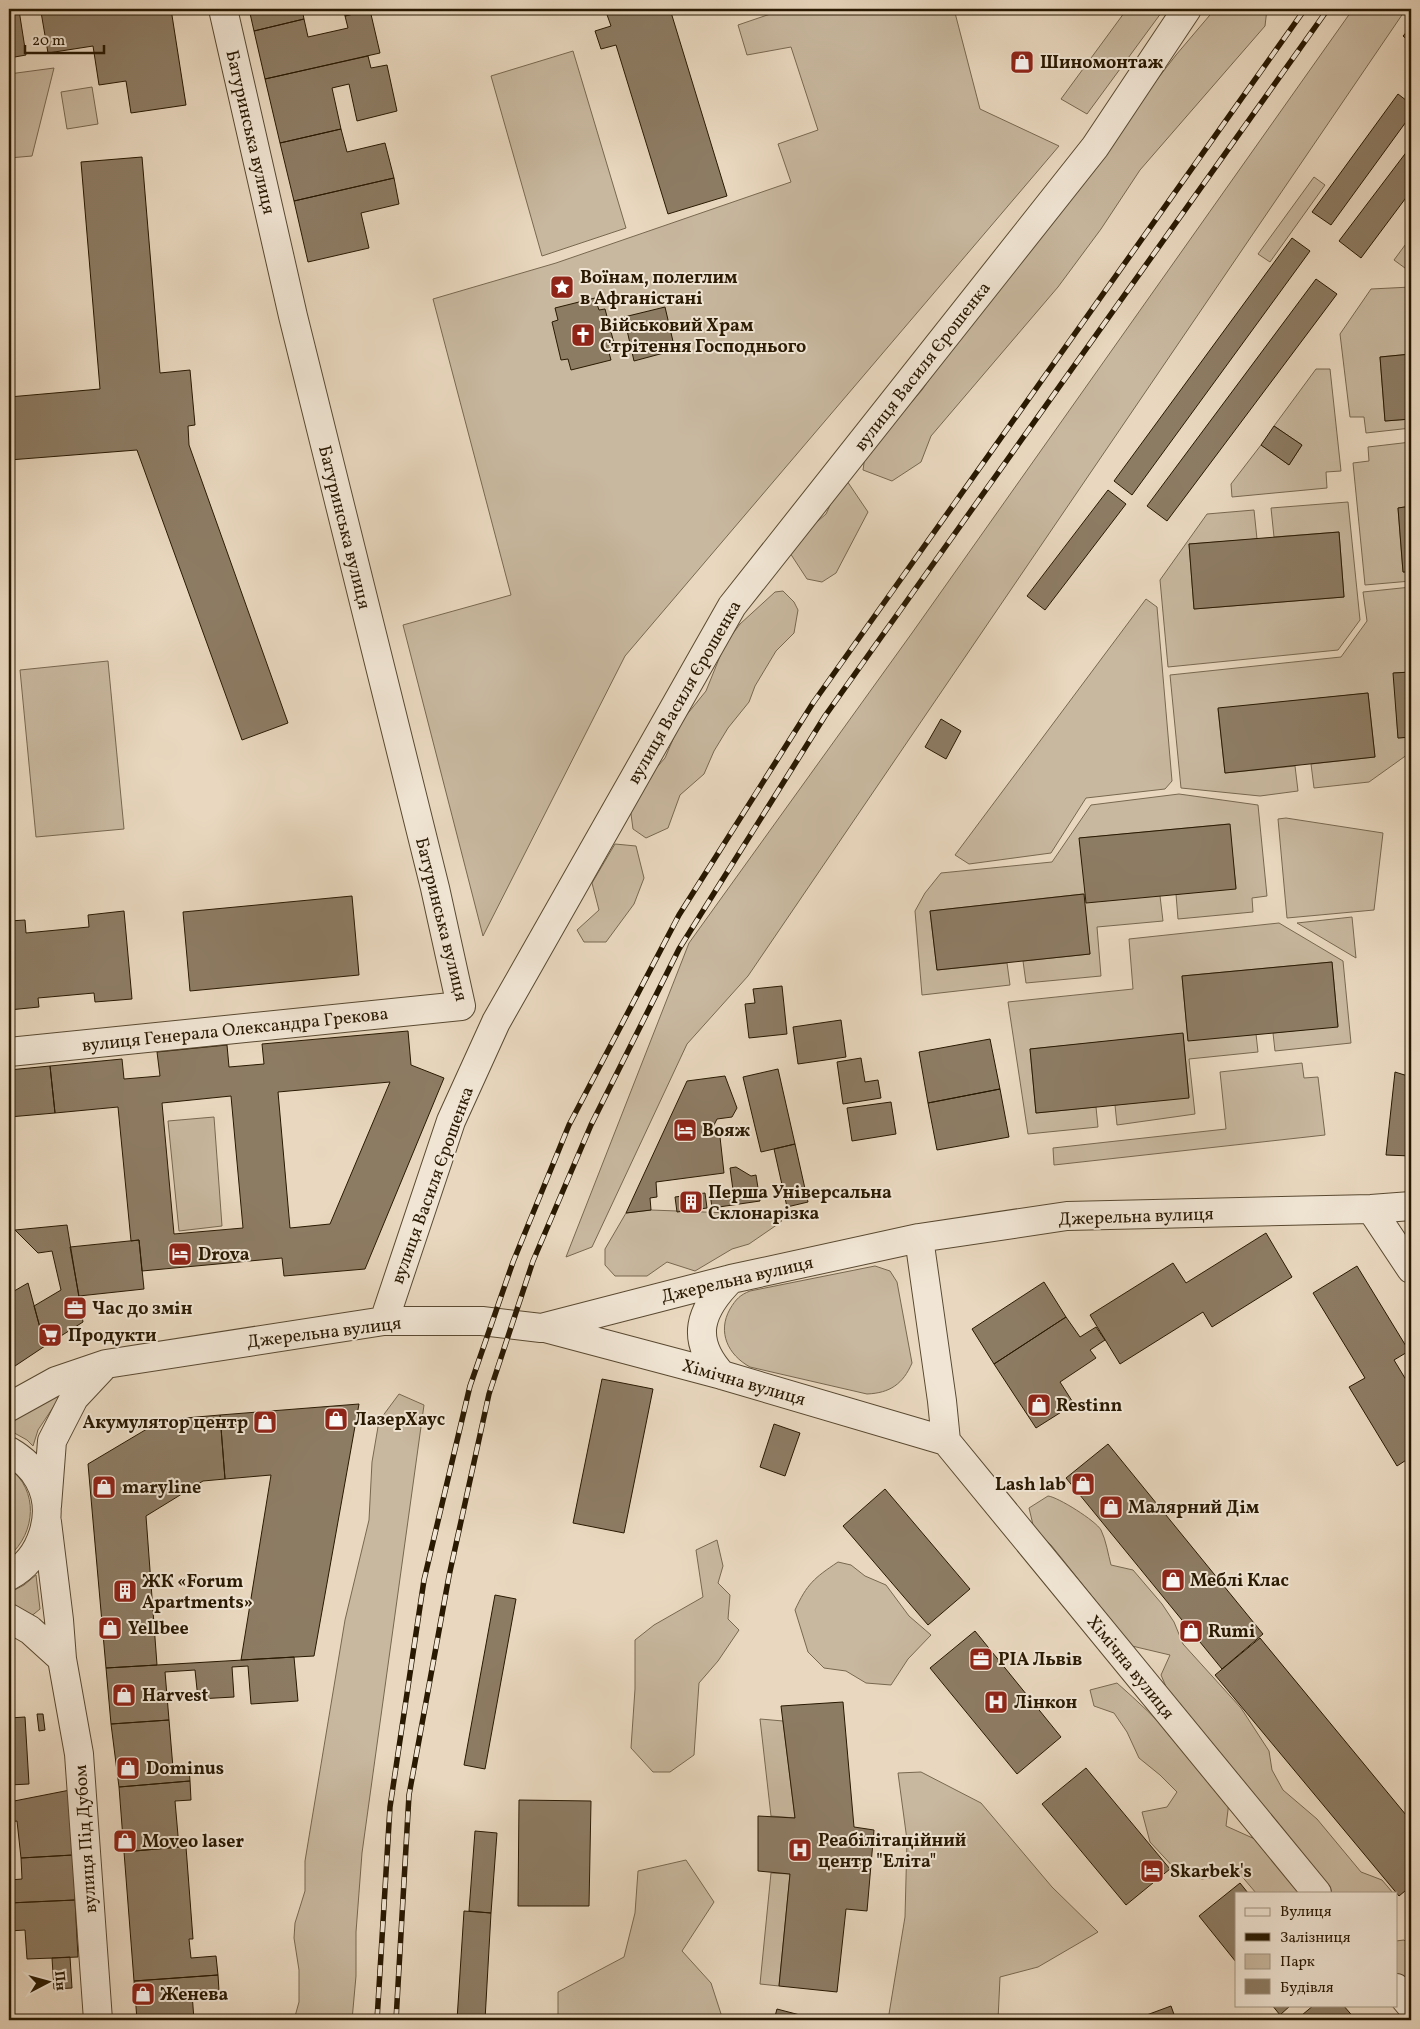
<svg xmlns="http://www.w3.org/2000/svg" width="1420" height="2029" font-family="Vollkorn,serif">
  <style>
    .green { fill: #c8b89f; stroke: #786850 }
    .building { fill: #8d7c64; stroke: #291902; fill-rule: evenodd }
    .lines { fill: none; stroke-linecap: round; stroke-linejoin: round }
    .minor-casing { stroke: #594931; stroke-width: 30 }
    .minor { stroke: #f1e6d5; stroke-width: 28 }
    .rail-casing { stroke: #291902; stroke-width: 5.5 }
    .rail { stroke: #f1e6d5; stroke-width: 4; stroke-dasharray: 11; stroke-linecap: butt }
    .labels { text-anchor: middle; stroke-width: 4; stroke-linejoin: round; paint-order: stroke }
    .poi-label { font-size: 18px; font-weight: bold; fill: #291902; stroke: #f1e6d5; text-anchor: start }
    .street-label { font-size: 18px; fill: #291902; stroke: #f1e6d5 }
  </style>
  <rect width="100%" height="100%" fill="#e9d8bf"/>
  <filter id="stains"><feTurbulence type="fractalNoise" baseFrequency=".004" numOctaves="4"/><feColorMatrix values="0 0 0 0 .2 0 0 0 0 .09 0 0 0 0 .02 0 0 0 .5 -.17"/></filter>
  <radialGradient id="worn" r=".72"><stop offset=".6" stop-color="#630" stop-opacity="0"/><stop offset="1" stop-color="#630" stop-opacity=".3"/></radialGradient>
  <path class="green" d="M785,9H954L980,109L1059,146L625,656L483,936L403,625L511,595L433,299L556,263L791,182L778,144L818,130L791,47L747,55L738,25Z
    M1127,9H1164L1087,114L1061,99Z
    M1215,9H1267L1265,26L1140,170L1101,229L1058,287L931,436L921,462L892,481L863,470L865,456L922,390L964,329L1176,55Z
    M1353,9H1406L748,976L687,1044L592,1247L566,1257L689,943L912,633Z
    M573,51L626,228L542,256L491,76Z
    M54,68L32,156L9,158V74Z
    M92,87L98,124L67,129L61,92Z
    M1314,177L1325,185L1270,262L1258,254Z
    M1411,237V271H1409L1394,260Z
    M1411,287V354L1380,357L1385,421L1411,419V428L1366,433L1364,417H1350L1340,334L1371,289Z
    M1316,369H1330L1341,471L1326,472L1327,488L1232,497L1231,484L1261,445L1289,465L1302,445L1274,426Z
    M1411,442V506L1398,508L1403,572H1411V581L1365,585L1353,463L1369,461L1368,447Z
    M847,481L868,512L836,573L822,582L807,579L790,553L803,534L826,514L840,484Z
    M1348,502L1360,620L1338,650L1168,667L1160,580L1207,514L1254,510L1257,539L1189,544L1194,609L1344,597L1339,532L1274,537L1271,508Z
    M1411,587V672L1394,673L1398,738L1411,737V752L1369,782L1314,788L1311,764L1375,757L1368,693L1218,709L1225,773L1295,766L1298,791L1260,796L1181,788L1170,675L1341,657L1367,621L1363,592Z
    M783,591L794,602L798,610L794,633L776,651L755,686L749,702L728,728L714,751L704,774L680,795L668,828L646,838L633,829L629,799L665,758L680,723L706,691L725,644L740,624L775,592Z
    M1146,599L1157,607L1172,781L1165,789L1086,798L1051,853L969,864L955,855Z
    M108,661L124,829L36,837L20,670Z
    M1179,794L1258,805L1267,896L1252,898L1253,912L1178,919L1176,894L1236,888L1229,824L1080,838L1160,896L1163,921L1097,927L1101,976L1026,983L1023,961L1090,954L1083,894L930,911L937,970L1007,963L1010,985L922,995L915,911L925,893L941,873L1052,862L1091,805Z
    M1286,818L1383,833L1374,910L1287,918L1278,819Z
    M615,844L636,846L644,878L634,904L606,942H584L577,930L599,910L592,883Z
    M1352,917L1356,958L1297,923Z
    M1279,923L1343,961L1351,1043L1275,1051L1273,1033L1338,1026L1332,962L1182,976L1188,1040L1256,1034L1258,1052L1189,1059L1195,1114L1117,1125L1115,1105L1189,1097L1183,1034L1030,1049L1036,1113L1096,1107L1098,1127L1028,1134L1008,1002L1133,989L1129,939Z
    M1302,1063L1304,1078L1318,1077L1325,1135L1054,1165L1053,1148L1226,1129L1220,1072Z
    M214,1117L222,1226L179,1231L168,1121Z
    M651,1210L783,1215L781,1222L749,1244L732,1249L695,1271L667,1262L647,1276H615L605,1265V1249L626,1213Z
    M875,1266L890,1271L897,1282L912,1363C903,1384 890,1393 867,1394L750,1367C728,1355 717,1332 730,1309C736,1299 740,1295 750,1291Z
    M66,1388L38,1430L33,1446L27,1440L9,1430V1424Z
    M399,1394L424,1405L362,1853L356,1932V1976L352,2020H294L299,2002V1970L294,1938L295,1923L305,1891V1861L345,1620L369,1520L372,1462L379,1421Z
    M9,1468C39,1490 36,1533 9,1556Z
    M1048,1496C1058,1497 1096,1521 1101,1530C1106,1540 1108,1554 1111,1565L1133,1570L1162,1604L1174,1622L1183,1644L1241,1708L1269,1751L1272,1770L1283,1790L1317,1819L1361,1872L1382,1880L1393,1893H1332L1283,1829L1170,1696L1161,1675L1170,1655L1132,1646L1051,1545L1034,1529L1029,1508Z
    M717,1540L723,1566L718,1583L730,1595L728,1619L739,1630L718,1661L699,1683L694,1755L670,1772H653L631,1748L635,1689V1640L654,1625L703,1597L696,1550Z
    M838,1562L851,1565L865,1576L886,1585L909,1616L931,1635L908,1659L891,1685L866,1683L846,1671L824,1668L808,1652L795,1610C807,1584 814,1578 838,1562Z
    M36,1575L40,1609L29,1618L9,1606V1593L24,1585Z
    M1117,1683C1160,1721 1194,1756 1229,1802L1226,1826L1257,1840L1302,1893H1256L1239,1873L1202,1879L1177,1871L1150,1842L1142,1812L1167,1807L1177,1792L1160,1775L1139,1758L1127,1732L1114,1713L1094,1706L1090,1690Z
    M760,1719L783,1721L795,1818L771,1816Z
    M921,1772L981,1803L1052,1887L1098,1932L1038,1967L1000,1977L998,2020H888L905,1917L907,1840L898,1773Z
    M686,1860L714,1902L682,1951L711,1983L723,2020H558V1992L624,1957L635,1913L638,1871Z
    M771,1873L790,1874L779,1986L760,1984Z
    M1404,1940L1411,1947V1996L1396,1977V1941Z"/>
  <path class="building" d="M60,9H171L186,105L131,113L126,81L99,85L93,46L48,53L41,12Z
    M249,9H302L304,19L254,31Z
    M343,9H369L370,10L345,16Z
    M605,9H670L727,196L668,214L616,45L601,49L595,31L611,26Z
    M19,10L26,55L9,58V12Z
    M370,10L380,53L265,79L254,31L304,19L308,37L348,28L345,16Z
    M1411,27V43L1403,36Z
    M368,56L371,68L387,65L397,111L357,121L349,84L332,88L341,129L280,143L265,79Z
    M1398,94L1411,104V115L1331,225L1312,212Z
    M341,129L347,152L385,143L394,178L294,201L280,143Z
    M1411,146V191L1361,258L1339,241Z
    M142,157L160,373L190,370L195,425L188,426L189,445L288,723L242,740L137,450L9,460V397L100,389L81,162Z
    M394,178L399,204L361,213L369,248L308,262L294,201Z
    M1292,238L1310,251L1132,495L1114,481Z
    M1316,279L1337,294L1167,521L1147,506Z
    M595,298L599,310L605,309L615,347L608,349L611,360L571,370L568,359L561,360L552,322L558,320L555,308Z
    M665,307L675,350L634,361L624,317Z
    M1411,354V419L1385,421L1380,357Z
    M1274,426L1302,445L1289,465L1261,445Z
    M1108,490L1126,504L1045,610L1027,596Z
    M1411,506V572H1403L1398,508Z
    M1339,532L1344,597L1194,609L1189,544Z
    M1411,672V737L1398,738L1393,673Z
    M1368,693L1375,757L1225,773L1218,708Z
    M941,719L961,731L946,759L925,747Z
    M1230,824L1236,889L1086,903L1079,838Z
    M1084,894L1090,954L937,970L930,911Z
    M352,896L359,975L190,991L183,912Z
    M124,911L132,999L95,1002L94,993L38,998L39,1007L9,1010V921L25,920L26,933L89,927L88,915Z
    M1332,962L1338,1027L1188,1041L1182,976Z
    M782,986L787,1034L749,1038L745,1004L755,1003L753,989Z
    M841,1020L846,1057L798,1064L793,1027Z
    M408,1031L411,1065L444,1078L365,1269L284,1276L282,1258L142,1271L139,1240L131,1241L118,1107L55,1113L50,1066L122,1059L124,1079L160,1076L157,1052L227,1045L229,1067L264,1064L262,1044ZM390,1082L330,1224L290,1228L278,1092ZM231,1096L243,1228L174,1234L162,1103Z
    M1183,1033L1189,1098L1036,1113L1030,1049Z
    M990,1039L1000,1089L928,1103L919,1052Z
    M861,1058L865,1082L878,1080L881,1098L843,1104L837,1062Z
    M50,1066L55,1113L9,1117V1070Z
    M778,1069L795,1144L761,1152L743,1077Z
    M1395,1072L1411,1077V1156L1386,1155Z
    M725,1076L737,1108L732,1117L717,1119L712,1129L719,1128L724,1173L656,1182L657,1197L650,1198L651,1210L626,1213L687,1081Z
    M1000,1089L1009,1137L937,1150L928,1103Z
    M891,1102L896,1134L852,1141L847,1108Z
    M795,1144L808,1202L787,1207L774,1149Z
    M736,1167L751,1176L756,1175L760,1201L712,1208L710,1193L733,1190L730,1168Z
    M705,1193L707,1208L677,1212L675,1197Z
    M67,1225L83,1322L45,1346L34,1306L61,1290L52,1251L38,1253L15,1230Z
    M1266,1233L1292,1277L1212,1327L1203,1312L1120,1364L1090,1315L1173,1263L1186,1283Z
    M139,1240L144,1289L79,1296L70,1247Z
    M1357,1266L1409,1351L1394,1360L1411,1388V1457L1397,1466L1349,1387L1365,1378L1313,1293Z
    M1044,1282L1066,1317L994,1364L972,1329Z
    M28,1283L45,1346L9,1370V1314L12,1312L9,1294Z
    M1066,1317L1080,1337L1096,1327L1105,1340L1090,1350L1096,1358L1060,1382L1074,1404L1036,1428L994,1364Z
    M602,1379L653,1389L624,1533L573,1523Z
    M359,1404L314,1656L241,1660L271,1475L225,1479L220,1415Z
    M220,1415L225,1479L203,1481L146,1516L157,1665L106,1668L88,1464L162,1420Z
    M774,1424L800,1433L785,1476L760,1467Z
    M1108,1444L1263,1634L1222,1669L1066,1478Z
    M885,1489L970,1589L928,1625L843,1526Z
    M495,1595L516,1599L485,1769L464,1765Z
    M975,1631L1061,1737L1017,1774L930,1668Z
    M1260,1638L1411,1821V1886L1399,1896L1215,1675Z
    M294,1657L298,1701L251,1704L248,1666L232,1667L234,1697L198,1699L195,1670L165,1672L169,1720L111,1724L106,1668Z
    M843,1702L854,1827L874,1830L867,1911L846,1909L837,1992L779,1986L790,1874L758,1871V1816L795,1818L781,1706Z
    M37,1714H43L45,1730L39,1731Z
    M25,1717L29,1784L9,1785V1718Z
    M169,1720L173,1768L189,1767L190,1781L119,1787L111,1724Z
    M1086,1768L1170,1869L1126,1905L1042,1804Z
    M190,1781L191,1800L175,1801L179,1847L124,1852L119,1787Z
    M70,1790L73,1855L21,1858L17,1821L9,1822V1802Z
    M519,1800L591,1801L589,1906H518Z
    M475,1831L497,1833L491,1913L469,1911Z
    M179,1847H186L193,1939H189L191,1958L216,1956L218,1975L134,1981L124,1852Z
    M73,1855L75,1900L9,1903V1880L22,1879L21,1858Z
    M1240,1883L1248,1893H1236V1962L1199,1916Z
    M75,1900L78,1957L27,1959L25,1930L9,1931V1903Z
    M464,1911L491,1913L485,2020H457Z
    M70,1957L72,1988L54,1989L52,1958Z
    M218,1975L219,1991L192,1993L194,2020H137L134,1981Z
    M1272,2005H1291L1280,2015Z
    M1314,2005H1343L1356,2020H1296Z
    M1171,2006L1176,2020H1133Z
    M777,2009L819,2020H774Z"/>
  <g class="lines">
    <g class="minor-casing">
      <path id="minor" d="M223,9L293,316L435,888L461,1006
        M9,1052L461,1006
        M1371,1209L1411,1269
        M919,1238L942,1401L946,1441
        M384,1321L451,1121L496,1022L732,606L1095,147L1187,9
        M545,1328L722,1375L946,1441L1317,1893
        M722,1375C689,1339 700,1310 731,1279
        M9,1407L56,1381L106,1364L384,1321H482L541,1328L731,1279L919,1238L1067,1216L1371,1209L1411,1206
        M9,1451C21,1458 32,1467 39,1480C57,1513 42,1559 9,1576
        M47,1506L52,1441L74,1398L103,1367
        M47,1522L59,1620L62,1659L79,1754L98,2020
        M9,1618L30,1630L62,1659
        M1396,1988L1411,2006"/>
    </g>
    <use href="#minor" class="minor"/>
    <g class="rail-casing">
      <path id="rail" d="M377,2020L390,1807L424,1580L470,1386L513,1262L569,1125L679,915L813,703L1305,9
        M396,2020L409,1795L449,1576L489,1394L533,1261L591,1125L679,949L825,716L1328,9"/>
    </g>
    <use href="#rail" class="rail"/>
  </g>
  <defs>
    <g id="shop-square" transform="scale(1.25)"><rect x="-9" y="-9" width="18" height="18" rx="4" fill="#8f2418" stroke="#f1e6d5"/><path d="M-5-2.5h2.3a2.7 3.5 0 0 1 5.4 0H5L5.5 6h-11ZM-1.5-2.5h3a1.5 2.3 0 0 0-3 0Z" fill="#fff"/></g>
    <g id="sight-square" transform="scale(1.25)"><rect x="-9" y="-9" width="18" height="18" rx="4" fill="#8f2418" stroke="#f1e6d5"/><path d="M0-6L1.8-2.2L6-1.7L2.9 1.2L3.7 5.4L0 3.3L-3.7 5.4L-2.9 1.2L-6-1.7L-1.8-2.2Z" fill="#fff"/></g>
    <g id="church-square" transform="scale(1.25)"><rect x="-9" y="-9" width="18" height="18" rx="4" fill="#8f2418" stroke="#f1e6d5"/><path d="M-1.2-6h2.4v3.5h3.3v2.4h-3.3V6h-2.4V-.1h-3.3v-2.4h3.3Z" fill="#fff"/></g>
    <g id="hotel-square" transform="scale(1.25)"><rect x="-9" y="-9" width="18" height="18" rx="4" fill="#8f2418" stroke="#f1e6d5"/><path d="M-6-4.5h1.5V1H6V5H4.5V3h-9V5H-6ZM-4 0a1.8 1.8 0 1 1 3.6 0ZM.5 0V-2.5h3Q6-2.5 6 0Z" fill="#fff"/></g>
    <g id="building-square" transform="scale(1.25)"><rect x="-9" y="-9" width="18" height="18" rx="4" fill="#8f2418" stroke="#f1e6d5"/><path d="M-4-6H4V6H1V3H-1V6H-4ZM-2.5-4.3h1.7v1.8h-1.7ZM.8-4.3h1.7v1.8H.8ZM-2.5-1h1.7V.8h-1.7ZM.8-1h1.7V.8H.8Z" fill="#fff"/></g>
    <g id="office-square" transform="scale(1.25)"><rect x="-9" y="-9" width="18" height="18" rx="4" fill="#8f2418" stroke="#f1e6d5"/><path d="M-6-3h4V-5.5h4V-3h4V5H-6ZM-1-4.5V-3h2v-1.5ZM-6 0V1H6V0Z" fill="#fff"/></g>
    <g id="supermarket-square" transform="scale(1.25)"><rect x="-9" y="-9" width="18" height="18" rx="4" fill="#8f2418" stroke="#f1e6d5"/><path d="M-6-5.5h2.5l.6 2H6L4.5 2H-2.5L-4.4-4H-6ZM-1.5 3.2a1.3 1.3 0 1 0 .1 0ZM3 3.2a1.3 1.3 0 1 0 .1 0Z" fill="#fff"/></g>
    <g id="hospital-square" transform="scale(1.25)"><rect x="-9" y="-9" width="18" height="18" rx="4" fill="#8f2418" stroke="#f1e6d5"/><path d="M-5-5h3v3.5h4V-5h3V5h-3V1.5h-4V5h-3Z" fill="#fff"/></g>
  </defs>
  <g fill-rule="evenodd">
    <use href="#shop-square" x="1022" y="62"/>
    <use href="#sight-square" x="562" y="287"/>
    <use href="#church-square" x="583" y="335"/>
    <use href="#hotel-square" x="685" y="1130"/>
    <use href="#building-square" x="691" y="1202"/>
    <use href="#hotel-square" x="180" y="1254"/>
    <use href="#office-square" x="75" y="1308"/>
    <use href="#supermarket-square" x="50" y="1335"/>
    <use href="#shop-square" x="1039" y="1405"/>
    <use href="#shop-square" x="336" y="1419"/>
    <use href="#shop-square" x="265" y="1422"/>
    <use href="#shop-square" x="1083" y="1484"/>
    <use href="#shop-square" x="104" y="1487"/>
    <use href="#shop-square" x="1111" y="1507"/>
    <use href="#shop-square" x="1173" y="1580"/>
    <use href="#building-square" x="125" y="1591"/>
    <use href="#shop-square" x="110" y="1628"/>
    <use href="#shop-square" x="1191" y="1631"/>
    <use href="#office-square" x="981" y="1659"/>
    <use href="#shop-square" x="124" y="1695"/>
    <use href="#hospital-square" x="996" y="1702"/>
    <use href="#shop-square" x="128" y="1768"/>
    <use href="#shop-square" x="125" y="1841"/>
    <use href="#hospital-square" x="800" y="1850"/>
    <use href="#hotel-square" x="1152" y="1871"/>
    <use href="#shop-square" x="143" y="1994"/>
  </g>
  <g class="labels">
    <g class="poi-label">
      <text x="1040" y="68">Шиномонтаж</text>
      <text x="580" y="283">Воїнам, полеглим<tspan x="580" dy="21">в Афганістані</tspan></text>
      <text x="600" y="331">Військовий Храм<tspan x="600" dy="21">Стрітення Господнього</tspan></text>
      <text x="702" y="1136">Вояж</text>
      <text x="708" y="1198">Перша Універсальна<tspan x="708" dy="21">Склонарізка</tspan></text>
      <text x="198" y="1260">Drova</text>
      <text x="92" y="1314">Час до змін</text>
      <text x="68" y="1341">Продукти</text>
      <text x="1056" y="1411">Restinn</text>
      <text x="354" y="1425">ЛазерХаус</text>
      <text x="248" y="1428" text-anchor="end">Акумулятор центр</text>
      <text x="1066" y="1490" text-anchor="end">Lash lab</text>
      <text x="122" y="1493">maryline</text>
      <text x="1128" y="1513">Малярний Дім</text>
      <text x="1190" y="1586">Меблі Клас</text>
      <text x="142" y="1587">ЖК «Forum<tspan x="142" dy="21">Apartments»</tspan></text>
      <text x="128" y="1634">Yellbee</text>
      <text x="1208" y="1637">Rumi</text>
      <text x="998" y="1665">РІА Львів</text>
      <text x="142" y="1701">Harvest</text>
      <text x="1014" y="1708">Лінкон</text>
      <text x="146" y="1774">Dominus</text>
      <text x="818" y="1846">Реабілітаційний<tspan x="818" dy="21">центр "Еліта"</tspan></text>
      <text x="142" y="1847">Moveo laser</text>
      <text x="1170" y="1877">Skarbek's</text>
      <text x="160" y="2000">Женева</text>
    </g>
    <g class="street-label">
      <text transform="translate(251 132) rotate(77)" y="6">Батуринська вулиця</text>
      <text transform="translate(922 366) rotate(-52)" y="6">вулиця Василя Єрошенка</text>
      <text transform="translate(345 527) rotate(76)" y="6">Батуринська вулиця</text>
      <text transform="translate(684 692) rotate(-60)" y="6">вулиця Василя Єрошенка</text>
      <text transform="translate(442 919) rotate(76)" y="6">Батуринська вулиця</text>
      <text transform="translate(235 1029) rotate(-6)" y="6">вулиця Генерала Олександра Грекова</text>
      <text transform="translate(432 1185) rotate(-70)" y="6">вулиця Василя Єрошенка</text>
      <text transform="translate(1136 1216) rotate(-2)" y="6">Джерельна вулиця</text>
      <text transform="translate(737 1279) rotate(-13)" y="6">Джерельна вулиця</text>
      <text transform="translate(324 1332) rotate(-7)" y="6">Джерельна вулиця</text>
      <text transform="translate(744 1382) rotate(16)" y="6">Хімічна вулиця</text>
      <text transform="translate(1131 1667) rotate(51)" y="6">Хімічна вулиця</text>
      <text transform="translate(85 1839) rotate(-94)" y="6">вулиця Під Дубом</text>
    </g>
  </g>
  <rect width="1420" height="2029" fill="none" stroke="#e9d8bf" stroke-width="30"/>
  <rect x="10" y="10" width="1400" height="2009" fill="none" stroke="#291902" stroke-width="2.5"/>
  <rect x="15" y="15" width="1390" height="1999" fill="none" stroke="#291902"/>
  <rect x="1235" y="1892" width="162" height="115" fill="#f1e6d5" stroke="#a19481"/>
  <rect x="1245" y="1908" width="25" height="8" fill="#f1e6d5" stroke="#a19481"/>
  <text x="1280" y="1916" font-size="15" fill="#291902">Вулиця</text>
  <rect x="1245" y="1933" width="25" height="8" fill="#291902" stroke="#a19481"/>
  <text x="1280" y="1942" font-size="15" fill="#291902">Залізниця</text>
  <rect x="1245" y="1954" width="25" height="15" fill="#c8b89f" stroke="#a19481"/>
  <text x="1280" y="1966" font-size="15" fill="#291902">Парк</text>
  <rect x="1245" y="1979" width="25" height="15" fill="#8d7c64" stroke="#a19481"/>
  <text x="1280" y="1992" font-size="15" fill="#291902">Будівля</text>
  <g transform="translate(48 1982) rotate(84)" stroke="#f1e6d5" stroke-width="4" paint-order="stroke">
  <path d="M0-4L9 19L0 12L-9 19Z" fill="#291902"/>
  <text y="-8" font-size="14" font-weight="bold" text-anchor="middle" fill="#291902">Пн</text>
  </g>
  <path d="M25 45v8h79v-8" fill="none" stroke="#291902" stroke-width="2.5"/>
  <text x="32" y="45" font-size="15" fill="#291902" stroke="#f1e6d5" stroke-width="4" paint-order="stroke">20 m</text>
  <rect width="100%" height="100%" filter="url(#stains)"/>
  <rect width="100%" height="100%" fill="url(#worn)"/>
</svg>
